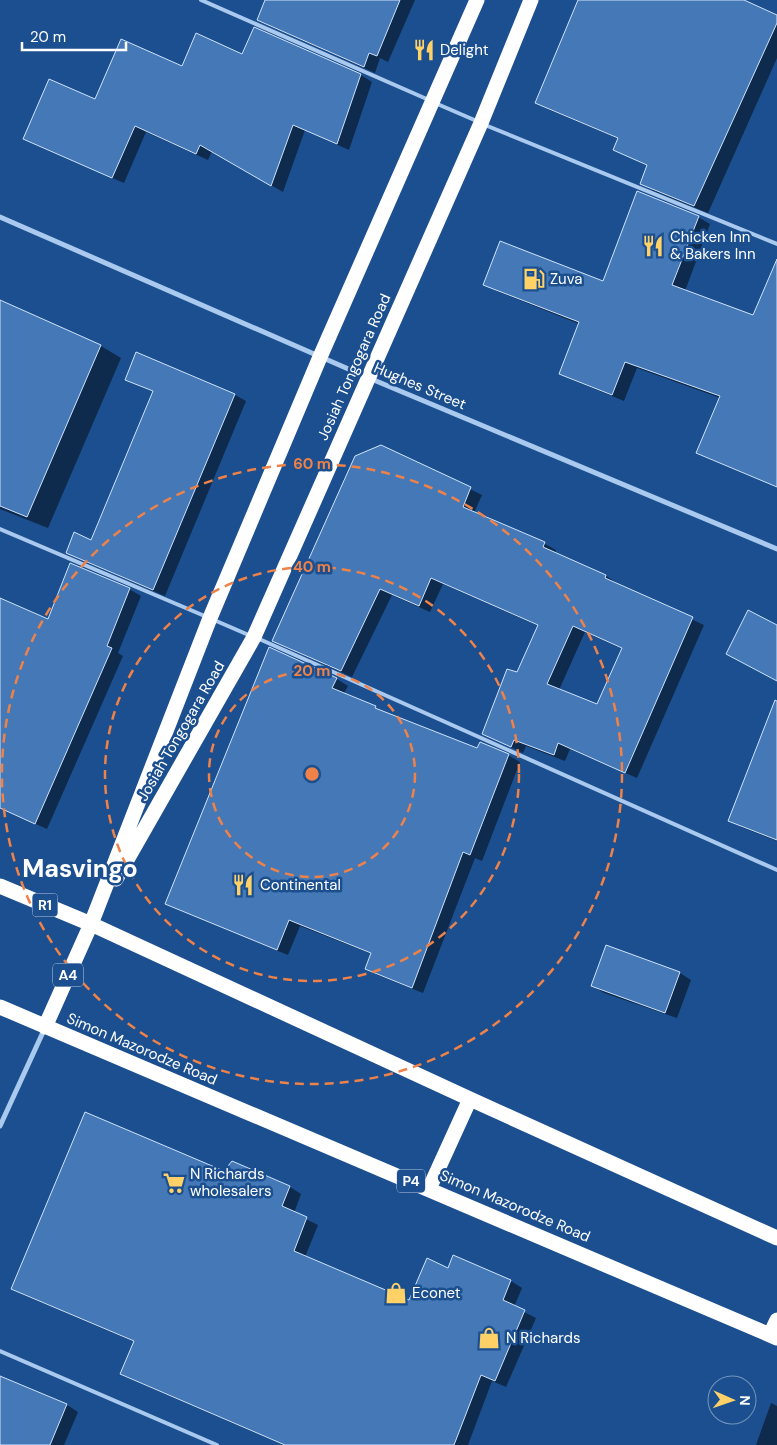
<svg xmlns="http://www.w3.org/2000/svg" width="777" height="1445" font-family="'DM Sans',sans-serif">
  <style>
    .shadow { fill: #0007; fill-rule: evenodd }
    .building { fill: #4478b7; stroke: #cfe3fa; fill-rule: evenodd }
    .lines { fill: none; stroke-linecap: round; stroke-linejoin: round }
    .lane { stroke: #a9c9ee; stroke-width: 4 }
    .street { stroke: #a9c9ee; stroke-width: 5 }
    .highway { stroke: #fff; stroke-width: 15 }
    .ring { fill: none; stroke: #ee8249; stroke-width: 2.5; stroke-dasharray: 9 6 }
    .labels { text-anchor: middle; stroke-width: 5; stroke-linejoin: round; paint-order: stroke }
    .shield { fill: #1b4f8f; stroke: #bbcadd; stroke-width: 1 }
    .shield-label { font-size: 14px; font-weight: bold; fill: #fff }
    .poi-label { font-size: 15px; fill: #fff; stroke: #1b4f8f; text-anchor: start }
    .street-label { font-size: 15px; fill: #fff; stroke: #1b4f8f }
    .town-label { font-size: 25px; font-weight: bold; fill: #fff; stroke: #1b4f8f }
    .centre { fill: #ee8249; stroke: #1b4f8f; stroke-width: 2.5 }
    .ring-label { font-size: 15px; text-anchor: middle; font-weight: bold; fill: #ee8249; stroke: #1b4f8f; stroke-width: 5; stroke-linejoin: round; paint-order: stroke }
  </style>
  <rect width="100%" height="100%" fill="#1b4f8f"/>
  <path class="shadow" d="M267,0H415L388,62L380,58L375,73L270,26L258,20Z
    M579,0H741L777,16V58L708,213L654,191L641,183L648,166L614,149L619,139L550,110L537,102Z
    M254,29L361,75L372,82L349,150L305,130L283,192L212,151L208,160L146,132L124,183L36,145L96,101L182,67L243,55Z
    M698,217L710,224L685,291L754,316L777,260V487L710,459L698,452L720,398L637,368L624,401L573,380L561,373L579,324L497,291L485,284L603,282Z
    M0,301L101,346L121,358L48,528L0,509Z
    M137,353L235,395L246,401L165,596L79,559L68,552L92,541L154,392L126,379Z
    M443,476L482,495L474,513L545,544L556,550L555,554L606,576L617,583L616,585L704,625L637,778L570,749L565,761L526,746L523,753L484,734L518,674L539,626L443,584L430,612L392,595L352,677L285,647ZM585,632L623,649L598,705L559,690Z
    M129,589L141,596L118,653L123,656L47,829L0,808V607L48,621Z
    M270,649L337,679L348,686L344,693L387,714L478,750L508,755L520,762L482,861L475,858L423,993L378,975L366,969L372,954L300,926L288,955L179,910L167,903Z
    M777,699V841L741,827L730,820Z
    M680,973L691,980L677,1018L604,993L593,986Z
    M232,1163L290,1187L301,1194L294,1213L318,1225L305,1257L410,1301L449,1269L454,1257L511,1281L522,1288L514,1307L536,1318L506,1387L492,1381L468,1445H284L133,1380L121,1374L135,1342L24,1295L13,1289L225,1172Z
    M0,1377L67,1405L78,1412L64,1445H0Z
    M771,1403L777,1406V1445H756Z"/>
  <path class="building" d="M265,0H400L377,56L369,53L364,67L257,20Z
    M578,0H744L777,15V23L694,206L640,184L647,165L613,150L618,138L535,103Z
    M254,27L361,74L337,144L293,125L271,186L200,145L196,154L135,126L112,178L23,139L49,79L95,99L121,39L182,66L196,33L242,54Z
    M637,191L699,216L672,285L753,315L777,259V487L696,453L720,396L625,362L612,395L559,374L579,322L483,285L500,241L603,281Z
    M0,300L101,345L27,517L0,506Z
    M136,352L235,394L153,590L66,553L74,532L91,540L153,391L125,380Z
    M381,445L471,487L463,507L545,542L543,547L606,575L605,578L693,617L625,773L558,743L554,755L514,740L511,747L482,734L507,669L517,672L538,625L431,578L419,606L380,589L341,671L272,641L355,456ZM573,626L622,648L597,704L547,684Z
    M70,563L130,588L107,646L112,648L35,824L0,808V598L48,619Z
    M748,610L777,625V681L726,654Z
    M269,647L337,678L332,688L376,706L375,708L477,748L480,742L509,754L470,855L463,852L412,988L365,969L371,953L289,920L277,950L165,904Z
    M775,700L777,701V840L728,821Z
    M606,945L680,972L665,1013L591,986Z
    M85,1112L224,1171L232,1161L290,1186L282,1206L307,1217L294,1251L409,1300L427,1258L448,1268L453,1255L511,1280L503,1300L525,1310L495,1381L481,1375L454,1445H285L120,1374L134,1341L11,1289Z
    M0,1376L67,1404L50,1445H0Z"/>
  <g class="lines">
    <path class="lane" d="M201,0L429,100
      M435,103L479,122
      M485,125L777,244
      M0,529L207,617
      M214,620L251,636
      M257,638L777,870
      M0,1351L217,1445"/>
    <path class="street" d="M0,217L369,378L777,549
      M0,1126L44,1030"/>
    <path class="highway" d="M116,879L254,637L481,123L531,0
      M0,886L91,924L470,1099L777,1238
      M0,1007L777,1338
      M45,1027L91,924L210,618L320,357L477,0
      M429,1189L470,1099
      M770,1335L777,1320"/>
  </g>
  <g class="ring">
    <circle cx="312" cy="774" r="103"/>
    <circle cx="312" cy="774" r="207"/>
    <circle cx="312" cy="774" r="310"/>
  </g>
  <defs>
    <g id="restaurant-bare" transform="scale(1.725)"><path d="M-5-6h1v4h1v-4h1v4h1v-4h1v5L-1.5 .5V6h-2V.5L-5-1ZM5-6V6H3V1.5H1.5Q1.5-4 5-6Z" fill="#ffd166" stroke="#1b4f8f" stroke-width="2.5" paint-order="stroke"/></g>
    <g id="fuel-bare" transform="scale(1.725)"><path d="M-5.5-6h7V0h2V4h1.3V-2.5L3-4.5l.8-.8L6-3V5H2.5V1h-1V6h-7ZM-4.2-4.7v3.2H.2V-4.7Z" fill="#ffd166" stroke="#1b4f8f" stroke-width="2.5" paint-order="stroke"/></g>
    <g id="supermarket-bare" transform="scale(1.725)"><path d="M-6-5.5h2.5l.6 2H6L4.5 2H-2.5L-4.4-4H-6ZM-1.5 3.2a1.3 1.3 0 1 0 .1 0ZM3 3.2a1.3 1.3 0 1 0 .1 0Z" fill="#ffd166" stroke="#1b4f8f" stroke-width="2.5" paint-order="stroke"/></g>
    <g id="shop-bare" transform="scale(1.725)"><path d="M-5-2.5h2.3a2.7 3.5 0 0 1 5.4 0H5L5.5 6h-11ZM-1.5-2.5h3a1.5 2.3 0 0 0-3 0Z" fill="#ffd166" stroke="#1b4f8f" stroke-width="2.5" paint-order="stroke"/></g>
  </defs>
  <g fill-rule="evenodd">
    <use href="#restaurant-bare" x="424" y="50"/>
    <use href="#restaurant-bare" x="653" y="246"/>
    <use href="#fuel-bare" x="534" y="279"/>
    <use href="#restaurant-bare" x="243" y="885"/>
    <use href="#supermarket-bare" x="174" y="1183"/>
    <use href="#shop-bare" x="396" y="1293"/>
    <use href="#shop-bare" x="489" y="1338"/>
  </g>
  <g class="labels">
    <g class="shield">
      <rect x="32.5" y="893.5" width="25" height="23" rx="4"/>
      <rect x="53" y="963.5" width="30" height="23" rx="4"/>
      <rect x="397" y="1169.5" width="28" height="23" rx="4"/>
    </g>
    <g class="shield-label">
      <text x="45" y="910">R1</text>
      <text x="68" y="980">A4</text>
      <text x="411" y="1186">P4</text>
    </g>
    <g class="poi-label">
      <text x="440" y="55">Delight</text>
      <text x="670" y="242">Chicken Inn<tspan x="670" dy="17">&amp; Bakers Inn</tspan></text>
      <text x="550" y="284">Zuva</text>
      <text x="260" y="890">Continental</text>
      <text x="190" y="1179">N Richards<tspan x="190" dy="17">wholesalers</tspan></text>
      <text x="412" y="1298">Econet</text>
      <text x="506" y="1343">N Richards</text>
    </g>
    <g class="street-label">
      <text transform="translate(354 367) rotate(-66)" y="5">Josiah Tongogara Road</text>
      <text transform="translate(420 386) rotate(23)" y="5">Hughes Street</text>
      <text transform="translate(181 731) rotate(-60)" y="5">Josiah Tongogara Road</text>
      <text transform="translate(142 1049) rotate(23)" y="5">Simon Mazorodze Road</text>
      <text transform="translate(515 1206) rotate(23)" y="5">Simon Mazorodze Road</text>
    </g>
    <g class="town-label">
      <text x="80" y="877">Masvingo</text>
    </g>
  </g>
  <circle cx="312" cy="774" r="8" class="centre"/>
  <g class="ring-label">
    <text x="312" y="469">60 m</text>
    <text x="312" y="572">40 m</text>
    <text x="312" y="676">20 m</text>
  </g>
  <g transform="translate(732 1400) rotate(92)"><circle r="24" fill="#1b4f8f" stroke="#7695bc"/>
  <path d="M0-4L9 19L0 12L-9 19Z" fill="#ffd166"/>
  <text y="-8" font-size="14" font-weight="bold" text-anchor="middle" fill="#ffffff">N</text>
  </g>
  <path d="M22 42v8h104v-8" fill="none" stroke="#ffffff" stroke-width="2.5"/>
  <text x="30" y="42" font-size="15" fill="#ffffff" stroke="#1b4f8f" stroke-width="4" paint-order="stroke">20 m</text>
</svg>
